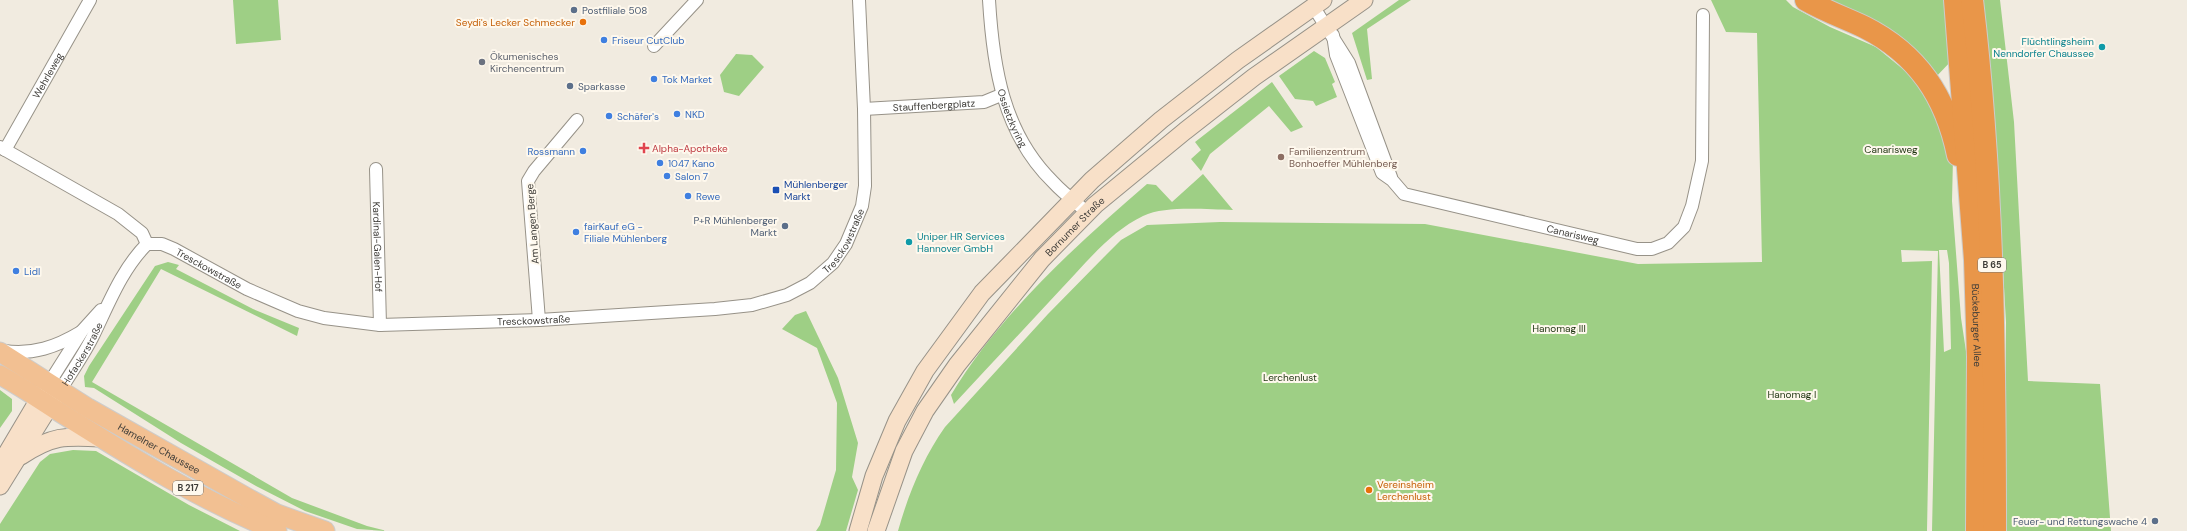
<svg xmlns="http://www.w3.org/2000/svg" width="2187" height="531" font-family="'DM Sans',sans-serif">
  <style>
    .green { fill: #9ecf85; fill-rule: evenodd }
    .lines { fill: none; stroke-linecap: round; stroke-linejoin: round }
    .street-casing { stroke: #979288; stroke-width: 14 }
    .secondary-casing { stroke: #979288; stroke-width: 19 }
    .primary-casing { stroke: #cdcccb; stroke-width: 21 }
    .highway-casing { stroke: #cdcccb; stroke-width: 24 }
    .street { stroke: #fff; stroke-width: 12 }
    .secondary { stroke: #f8e0c8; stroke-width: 17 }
    .primary { stroke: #f2c092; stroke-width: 19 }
    .highway { stroke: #e99649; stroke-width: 22 }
    .service-dot { fill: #5c6f8a; stroke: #fef8ed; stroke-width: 1.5 }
    .food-dot { fill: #e8710a; stroke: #fef8ed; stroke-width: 1.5 }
    .shop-dot { fill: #3f7fe0; stroke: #fef8ed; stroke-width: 1.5 }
    .culture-dot { fill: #0f9aa8; stroke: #fef8ed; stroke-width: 1.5 }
    .worship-dot { fill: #6b7280; stroke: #fef8ed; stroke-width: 1.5 }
    .health-dot { fill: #e0444e; stroke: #fef8ed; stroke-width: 1.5 }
    .education-dot { fill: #8d6e63; stroke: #fef8ed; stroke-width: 1.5 }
    .transit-dot { fill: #1a4fb4; stroke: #fef8ed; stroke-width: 1.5 }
    .labels { text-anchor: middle; stroke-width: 4; stroke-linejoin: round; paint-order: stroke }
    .shield { fill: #fef8ed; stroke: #78746e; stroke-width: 1 }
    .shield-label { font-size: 9px; font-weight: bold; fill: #3e3c38 }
    .service-label { font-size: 10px; fill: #4e5e75; stroke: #fef8ed; text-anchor: start }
    .food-label { font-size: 10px; fill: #c56008; stroke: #fef8ed; text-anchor: end }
    .shop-label { font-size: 10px; fill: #366cbe; stroke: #fef8ed; text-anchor: start }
    .culture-label { font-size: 10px; fill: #0d838f; stroke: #fef8ed; text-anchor: end }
    .worship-label { font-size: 10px; fill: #5b616d; stroke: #fef8ed; text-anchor: start }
    .street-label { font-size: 10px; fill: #3e3c38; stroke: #fef8ed }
    .health-label { font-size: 10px; fill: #be3a42; stroke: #fef8ed; text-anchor: start }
    .park-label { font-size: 10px; fill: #1e3411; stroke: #fef8ed }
    .education-label { font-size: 10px; fill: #785e54; stroke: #fef8ed; text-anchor: start }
    .transit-label { font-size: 10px; fill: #164399; stroke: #fef8ed; text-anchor: start }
  </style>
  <rect width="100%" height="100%" fill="#f1ebe0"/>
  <path class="green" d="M233,0H278L281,40L236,44Z
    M1399,0H1411L1367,29L1372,79L1367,80L1352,33Z
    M1711,0H1786L1793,7L1830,27L1876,47L1909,74L1932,106L1953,158L1952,201L1961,318L1972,391L1971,531H1932L1938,251L1901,250L1902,262L1932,261L1927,531H898C908,495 923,458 945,427L1048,314L1104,257L1121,240L1147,225L1220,222L1425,224L1638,264L1762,262L1757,33L1726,32ZM1939,250H1947L1949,263L1951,349L1944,352Z
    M1821,0H1947L1953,59L1934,79Z
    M1983,0H2000L2014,122L2028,381L2100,384L2111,531H2005L2006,322L1995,131Z
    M1314,51L1325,58L1335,82L1332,84L1337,97L1316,106L1313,101L1295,99L1279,76Z
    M736,54L752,55L764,67L739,96L724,92L720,75Z
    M1272,82L1303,127L1291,132L1269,106L1210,154L1201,171L1191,159L1201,150L1195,142Z
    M1203,174L1233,210C1207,210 1167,205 1143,216C1111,231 1086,263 1062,288C1026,327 990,365 954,404L951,395C999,315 1077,244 1147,184L1156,185L1172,202Z
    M168,262L179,265L176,269L253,309L299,328L297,336L161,269L92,382L292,498L367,526L387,531L357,529L305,511L256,486L181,443L94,388L85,387L84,376L89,366L155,266Z
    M806,311L838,378L858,443L852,477L858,490L846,531H816L820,525L836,470L837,403L817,348L782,329L795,315Z
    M0,390L12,399V411L0,428Z
    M73,450L96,451L189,505L240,531H0V524L40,462L50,454Z"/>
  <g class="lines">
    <g class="street-casing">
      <g id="street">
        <path id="s1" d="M989,0C993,67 1003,133 1053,182C1063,193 1075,202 1087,212"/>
        <path d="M1313,6L1349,63L1391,177"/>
        <path id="s2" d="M1333,35L1336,55L1382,173L1392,180L1404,194L1637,249H1652L1668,243L1684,227L1692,206L1702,161L1703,15"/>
        <path d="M654,46L697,0"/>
        <path id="s3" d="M864,109L984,102L1001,95"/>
        <path d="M0,147L118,214L142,233L147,244"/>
        <path id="s4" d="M5,150L90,0"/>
        <path id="s5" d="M376,169L380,325"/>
        <path id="s6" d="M147,244H162L174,249L247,289L298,311L324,318L380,325L539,320L715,309L752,305L787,295L810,283L833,263L846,244L862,206L865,186L864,109L859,0"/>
        <path d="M539,320L528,181L534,171L577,120"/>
        <path d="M4,351C33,355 56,347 81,332"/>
        <path d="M46,388L82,331L101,310"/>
        <path id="s7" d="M61,389C72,371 85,353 94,334C109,303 122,269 147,244"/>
      </g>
    </g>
    <g class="secondary-casing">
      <g id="secondary">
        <path d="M21,456C53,435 65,436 102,438"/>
        <path d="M0,465L39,399"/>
        <path d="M0,486L57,394"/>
        <path d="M858,531L874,476L897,421L925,371L982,293L1092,180L1161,120L1238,60L1323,0"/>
        <path id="s8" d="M876,531L904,451L925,411L957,365L1042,259L1095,205L1185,131L1254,77L1364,0"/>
      </g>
    </g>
    <g class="primary-casing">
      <g id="primary">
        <path id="s9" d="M0,352L88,408L253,501L277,514L325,531"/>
        <path d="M0,375C24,388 46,404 69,418C136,460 204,502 277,531"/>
      </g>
    </g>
    <g class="highway-casing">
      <g id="highway">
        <path d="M1806,0C1825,11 1845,18 1864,27C1918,54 1946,97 1958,155"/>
        <path id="s10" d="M1955,0L1975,260L1978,357L1977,531"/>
        <path d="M1972,0C1993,176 1995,354 1995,531"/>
      </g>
    </g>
    <use href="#street" class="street"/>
    <use href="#secondary" class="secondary"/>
    <use href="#primary" class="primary"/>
    <use href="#highway" class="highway"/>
  </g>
  <g class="service-dot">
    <circle cx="574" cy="10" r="4"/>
    <circle cx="570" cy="86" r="4"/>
    <circle cx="785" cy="226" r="4"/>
    <circle cx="2155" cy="521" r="4"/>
  </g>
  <g class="food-dot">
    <circle cx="583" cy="22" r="4"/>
    <circle cx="1369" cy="490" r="4"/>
  </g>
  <g class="shop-dot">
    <circle cx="604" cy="40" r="4"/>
    <circle cx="654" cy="79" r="4"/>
    <circle cx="677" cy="114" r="4"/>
    <circle cx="609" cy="116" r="4"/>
    <circle cx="583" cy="151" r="4"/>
    <circle cx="660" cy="163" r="4"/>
    <circle cx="667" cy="176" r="4"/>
    <circle cx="688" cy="196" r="4"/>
    <circle cx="576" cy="232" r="4"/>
    <circle cx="16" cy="271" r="4"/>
  </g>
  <g class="culture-dot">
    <circle cx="2102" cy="47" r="4"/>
    <circle cx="909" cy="242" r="4"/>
  </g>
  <circle class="worship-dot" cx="482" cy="62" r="4"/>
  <path class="health-dot" d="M642 142h4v4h4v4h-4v4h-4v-4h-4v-4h4z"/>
  <circle class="education-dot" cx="1281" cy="157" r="4"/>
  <rect class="transit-dot" x="772" y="186" width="8" height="8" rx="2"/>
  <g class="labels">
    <g class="shield">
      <rect x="1978" y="258" width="28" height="14" rx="3"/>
      <rect x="173" y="481" width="30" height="14" rx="3"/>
    </g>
    <g class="shield-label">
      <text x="1992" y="268">B 65</text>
      <text x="188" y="491">B 217</text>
    </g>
    <g class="service-label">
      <text x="582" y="14">Postfiliale 508</text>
      <text x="578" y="90">Sparkasse</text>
      <text x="777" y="224" text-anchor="end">P+R Mühlenberger<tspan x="777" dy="12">Markt</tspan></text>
      <text x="2147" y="525" text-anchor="end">Feuer- und Rettungswache 4</text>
    </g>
    <g class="food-label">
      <text x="575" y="26">Seydi's Lecker Schmecker</text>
      <text x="1377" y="488" text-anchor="start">Vereinsheim<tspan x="1377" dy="12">Lerchenlust</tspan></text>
    </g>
    <g class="shop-label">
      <text x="612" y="44">Friseur CutClub</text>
      <text x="662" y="83">Tok Market</text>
      <text x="685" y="118">NKD</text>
      <text x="617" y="120">Schäfer's</text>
      <text x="575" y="155" text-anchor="end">Rossmann</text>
      <text x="668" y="167">1047 Kano</text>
      <text x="675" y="180">Salon 7</text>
      <text x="696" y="200">Rewe</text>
      <text x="584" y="230">fairKauf eG -<tspan x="584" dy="12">Filiale Mühlenberg</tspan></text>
      <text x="24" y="275">Lidl</text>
    </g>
    <g class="culture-label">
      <text x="2094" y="45">Flüchtlingsheim<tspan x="2094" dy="12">Nenndorfer Chaussee</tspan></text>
      <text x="917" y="240" text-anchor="start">Uniper HR Services<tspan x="917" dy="12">Hannover GmbH</tspan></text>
    </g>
    <g class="worship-label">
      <text x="490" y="60">Ökumenisches<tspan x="490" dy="12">Kirchencentrum</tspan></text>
    </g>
    <g class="street-label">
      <text dy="4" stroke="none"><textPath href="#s4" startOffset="86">Wehrleweg</textPath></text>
      <text dy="4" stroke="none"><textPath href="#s3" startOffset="70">Stauffenbergplatz</textPath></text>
      <text dy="4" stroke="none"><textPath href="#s1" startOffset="121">Ossietzkyring</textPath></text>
      <text transform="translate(532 224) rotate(-94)" y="4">Am Langen Berge</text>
      <text dy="4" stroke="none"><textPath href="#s8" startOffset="368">Bornumer Straße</textPath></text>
      <text dy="4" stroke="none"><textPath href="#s2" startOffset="351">Canarisweg</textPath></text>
      <text dy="4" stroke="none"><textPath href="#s6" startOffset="740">Tresckowstraße</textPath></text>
      <text dy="4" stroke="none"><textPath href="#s5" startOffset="78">Kardinal-Galen-Hof</textPath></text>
      <text dy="4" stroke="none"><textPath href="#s6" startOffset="68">Tresckowstraße</textPath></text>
      <text dy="4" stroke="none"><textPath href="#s6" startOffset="404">Tresckowstraße</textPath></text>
      <text dy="4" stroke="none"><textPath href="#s10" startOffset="326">Bückeburger Allee</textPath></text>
      <text dy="4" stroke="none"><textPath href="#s7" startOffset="41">Hofackerstraße</textPath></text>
      <text dy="4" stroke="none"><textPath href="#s9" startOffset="186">Hamelner Chaussee</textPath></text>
    </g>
    <g class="health-label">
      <text x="652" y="152">Alpha-Apotheke</text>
    </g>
    <g class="park-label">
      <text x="1891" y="153">Canarisweg</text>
      <text x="1559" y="332">Hanomag III</text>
      <text x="1290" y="381">Lerchenlust</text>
      <text x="1792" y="398">Hanomag I</text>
    </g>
    <g class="education-label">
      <text x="1289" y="155">Familienzentrum<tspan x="1289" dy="12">Bonhoeffer Mühlenberg</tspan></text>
    </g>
    <g class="transit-label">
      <text x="784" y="188">Mühlenberger<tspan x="784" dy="12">Markt</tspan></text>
    </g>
  </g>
</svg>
